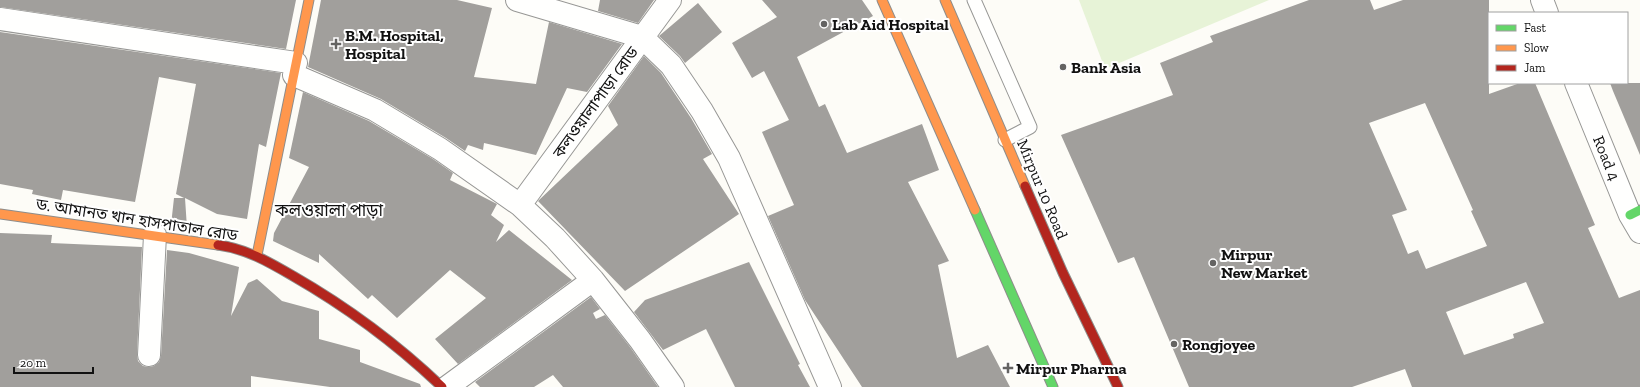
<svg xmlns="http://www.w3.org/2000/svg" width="1640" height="387" font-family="'Zilla Slab','Noto Sans Bengali',serif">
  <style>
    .green { fill: #e7f3d7 }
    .building { fill: #a19f9c; fill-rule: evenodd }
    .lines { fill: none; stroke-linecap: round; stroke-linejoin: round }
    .lane-casing { stroke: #979795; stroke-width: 15 }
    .street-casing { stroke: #979795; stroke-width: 24 }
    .fast-casing { stroke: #8e8d8b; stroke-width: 11 }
    .slow-casing { stroke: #8e8d8b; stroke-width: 11 }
    .jam-casing { stroke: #8e8d8b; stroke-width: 11 }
    .lane { stroke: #fffffe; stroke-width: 13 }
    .street { stroke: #fffffe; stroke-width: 22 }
    .fast { stroke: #63d668; stroke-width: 9 }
    .slow { stroke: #ff974d; stroke-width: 9 }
    .jam { stroke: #b3261e; stroke-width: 9 }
    .poi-dot { fill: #646362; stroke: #fff; stroke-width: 1.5 }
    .labels { text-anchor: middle; stroke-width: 4; stroke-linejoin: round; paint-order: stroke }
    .poi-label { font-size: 16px; font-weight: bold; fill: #111; stroke: #fff; text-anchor: start }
    .street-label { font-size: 16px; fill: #111; stroke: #fff }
    .neighbourhood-label { font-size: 17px; fill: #111; stroke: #fff }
  </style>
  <rect width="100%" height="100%" fill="#fdfcf7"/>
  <path class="green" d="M1079,0H1269L1105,69Z"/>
  <path class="building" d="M0,0H296L286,49L0,7Z
    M321,0H457L492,8L474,77L536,84L549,22L622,44L587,92L567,88L536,155L484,143L483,150L468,145L465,151L446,138L381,99L308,67Z
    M600,0H654L638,23L598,11Z
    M762,0H862L873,16L797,57L819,107L825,104L847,153L922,124L939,170L908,182L949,261L938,265L957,358L988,345L1010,387H862L805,300L768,216L794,205L762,132L789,120L764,71L752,78L732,43L777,17Z
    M1309,0H1370L1374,10L1403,0H1489V94L1520,83H1535L1595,225L1588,228L1619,298L1640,290V387H1412L1405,369L1352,387H1189L1134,257L1118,263L1061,135L1173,95L1160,63L1213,42L1210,36ZM1425,103L1473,210L1471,211L1487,246L1426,269L1418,250L1408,254L1392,215L1407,210L1369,123ZM1526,282L1544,323L1513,334L1514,338L1464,355L1446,312Z
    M698,3L722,32L685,63L680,56L659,36Z
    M0,32L281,73L266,147L259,144L247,219L217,214L185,198L187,228L171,225L174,198H184L176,194L196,84L159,77L135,202L63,190L61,200L32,194L33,190L0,184Z
    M644,56L661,73L691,118L712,154L703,159L739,214L625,291L538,201L618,125L608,106Z
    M1610,83H1640V155L1613,91Z
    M303,92L369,121L433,159L453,173L450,180L497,204L491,215L504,225L496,242L509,230L572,280L458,364L435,339L486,298L450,270L397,318L372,295L368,299L319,254V263L273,241L274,233L309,167L289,158Z
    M0,233L52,235L51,243L142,247L137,354L138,361L143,366L149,367L154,366L159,362L161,356L167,250L189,253L239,267L231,316L248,283L257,279L282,301L319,311V339L360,350V362L420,384L421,387H330L251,376V387H0Z
    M749,262L800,364L798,365L810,387H735L706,329L663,350L634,312L645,300Z
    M591,297L600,309L593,313L596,319L605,315L630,347L658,387H563L553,375L534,387H480L475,382Z"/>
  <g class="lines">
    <g class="lane-casing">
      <path id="lane" d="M974,0L1030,127L1005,140"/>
    </g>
    <g class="street-casing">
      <path id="street" d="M517,0L642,37L671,65L702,111L729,158L830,387
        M1542,0L1547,13
        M0,19L296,63
        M294,75L375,110L440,149L520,205L555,238L593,280L640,340L673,387
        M1576,83L1630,215L1640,232
        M520,205L670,0
        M149,355L155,235
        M447,387L593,280"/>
    </g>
    <g class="fast-casing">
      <path id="fast" d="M975,210L1053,387
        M1630,215L1640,210"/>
    </g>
    <g class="slow-casing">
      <path id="slow" d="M882,0L975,210
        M945,0L1025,186
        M0,214L218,245
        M257,255L309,0"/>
    </g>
    <g class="jam-casing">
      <path id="jam" d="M1025,186L1063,273L1118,387
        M218,245C247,249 269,262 293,276C347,307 397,344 442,387"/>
    </g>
    <use href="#lane" class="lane"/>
    <use href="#street" class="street"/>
    <use href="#fast" class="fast"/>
    <use href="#slow" class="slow"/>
    <use href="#jam" class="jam"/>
  </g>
  <g class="poi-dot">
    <circle cx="824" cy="24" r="4"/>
    <path d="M334 38h4v4h4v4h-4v4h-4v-4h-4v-4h4z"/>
    <circle cx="1063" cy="67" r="4"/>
    <circle cx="1213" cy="263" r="4"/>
    <circle cx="1174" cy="344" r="4"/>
    <path d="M1006 362h4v4h4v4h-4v4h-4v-4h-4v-4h4z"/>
  </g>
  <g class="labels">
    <g class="poi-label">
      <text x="832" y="30">Lab Aid Hospital</text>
      <text x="345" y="41">B.M. Hospital,<tspan x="345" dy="18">Hospital</tspan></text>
      <text x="1071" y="73">Bank Asia</text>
      <text x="1221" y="260">Mirpur<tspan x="1221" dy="18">New Market</tspan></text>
      <text x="1182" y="350">Rongjoyee</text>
      <text x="1016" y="374">Mirpur Pharma</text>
    </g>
    <g class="street-label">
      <text transform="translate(595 102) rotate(-54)" y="6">কলওয়ালাপাড়া রোড</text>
      <text transform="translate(1607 158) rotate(68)" y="6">Road 4</text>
      <text transform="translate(1043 189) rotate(67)" y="6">Mirpur 10 Road</text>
      <text transform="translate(137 219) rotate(9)" y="6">ড. আমানত খান হাসপাতাল রোড</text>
    </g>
    <g class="neighbourhood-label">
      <text x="329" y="216">কলওয়ালা পাড়া</text>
    </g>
  </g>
  <rect x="1488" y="12" width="140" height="72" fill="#ffffff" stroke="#a0a0a0"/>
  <rect x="1496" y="25" width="20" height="6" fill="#63d668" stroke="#a0a0a0"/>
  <text x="1524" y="32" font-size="12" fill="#111111">Fast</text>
  <rect x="1496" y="45" width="20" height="6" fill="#ff974d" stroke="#a0a0a0"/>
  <text x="1524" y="52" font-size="12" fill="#111111">Slow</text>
  <rect x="1496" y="65" width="20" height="6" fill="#b3261e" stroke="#a0a0a0"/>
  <text x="1524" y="72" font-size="12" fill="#111111">Jam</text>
  <path d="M14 367v6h79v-6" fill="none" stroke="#111111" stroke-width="2"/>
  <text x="20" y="367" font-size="12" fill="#111111" stroke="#ffffff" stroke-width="3" paint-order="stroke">20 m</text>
</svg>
